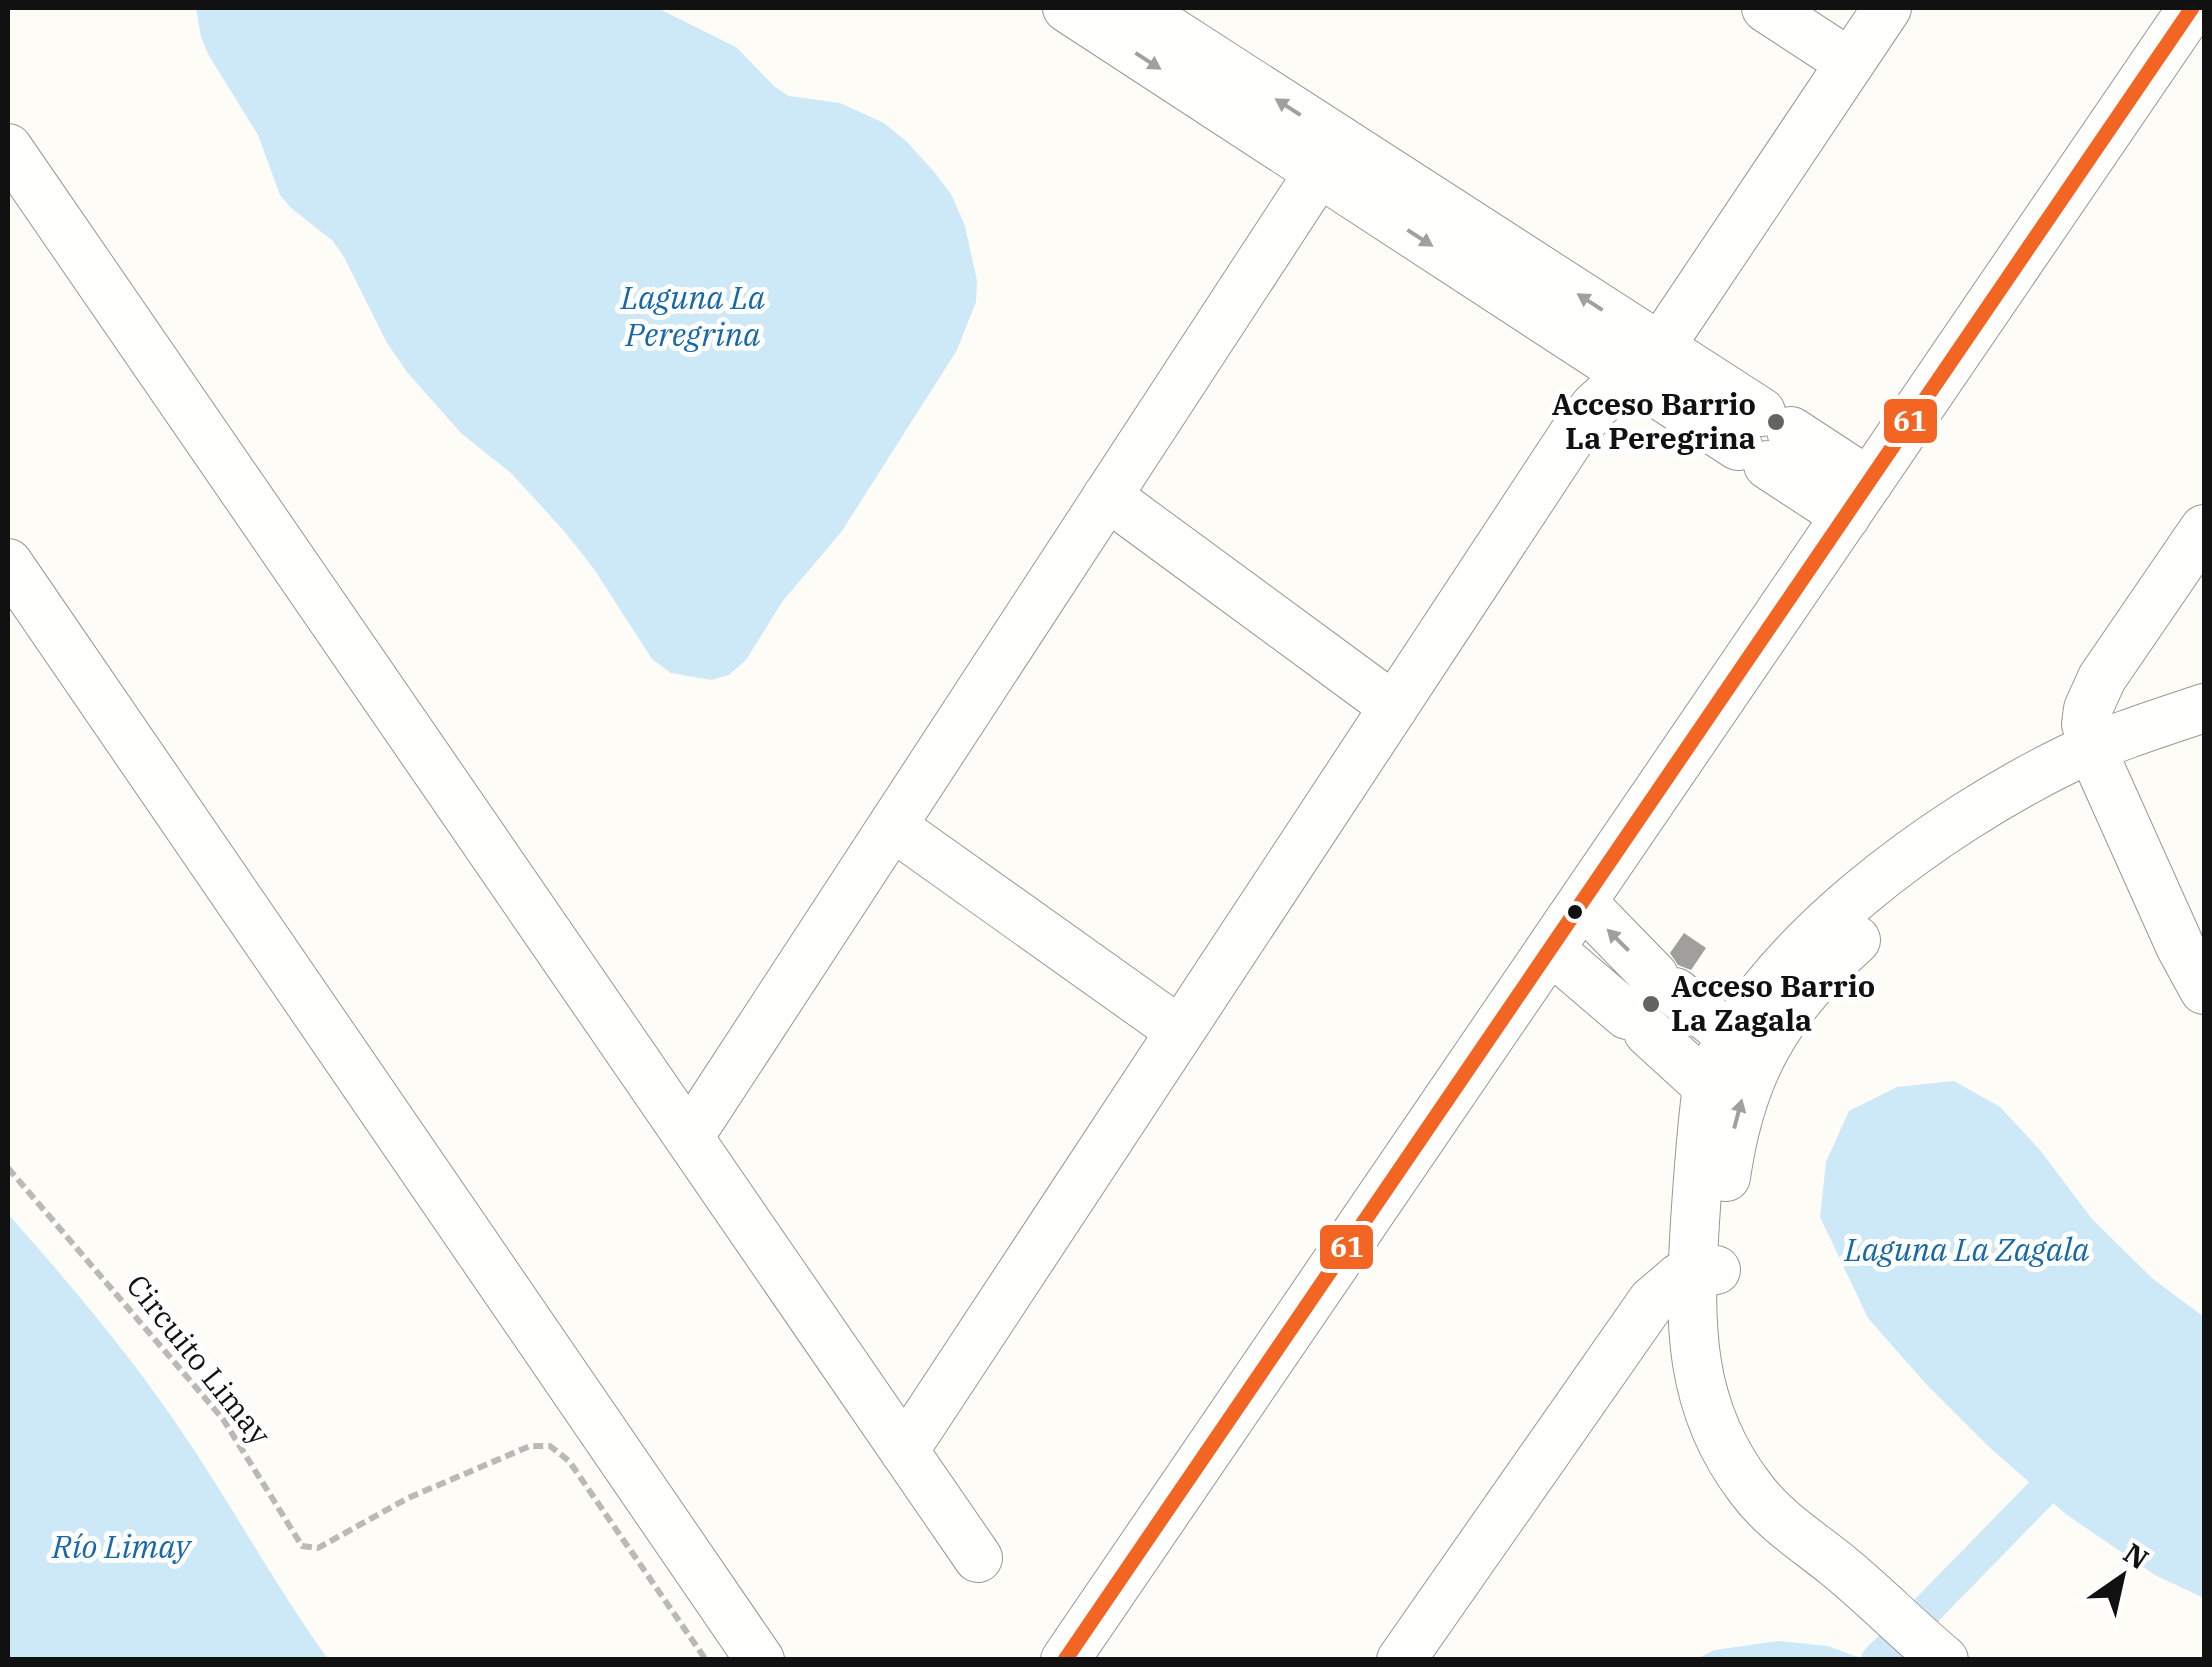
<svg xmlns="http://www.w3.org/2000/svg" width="2212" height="1667" font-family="'IBM Plex Serif',serif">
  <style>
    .water { fill: #cde8f7 }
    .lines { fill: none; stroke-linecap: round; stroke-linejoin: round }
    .canal { stroke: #cde8f7; stroke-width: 32 }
    .building { fill: #a19f9c }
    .minor-casing { stroke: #979795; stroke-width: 50 }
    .path { stroke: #b9b9b8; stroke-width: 6; stroke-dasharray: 10 5; stroke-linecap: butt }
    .minor { stroke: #fffffe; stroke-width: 48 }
    .bus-1-casing { stroke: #fff; stroke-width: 22 }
    .bus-1 { stroke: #f26522; stroke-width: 15 }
    .oneway { fill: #a0a09f }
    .poi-dot { fill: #646362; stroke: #fff; stroke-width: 4 }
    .bus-dot { fill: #111; stroke: #fff; stroke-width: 4 }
    .labels { text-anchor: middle; stroke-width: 10; stroke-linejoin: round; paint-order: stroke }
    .poi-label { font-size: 30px; font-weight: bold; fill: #111; stroke: #fff; text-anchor: end }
    .street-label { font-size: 30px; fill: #111; stroke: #fff }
    .water-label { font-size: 32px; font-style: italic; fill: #1768a6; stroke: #fff }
    .line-badge { stroke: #fff; stroke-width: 4 }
    .badge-label { font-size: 28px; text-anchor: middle; font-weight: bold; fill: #fff }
  </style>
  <rect width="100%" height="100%" fill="#fdfcf7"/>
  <path class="water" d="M196,8H657L736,47L775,87L789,96L840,103L884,123L907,142L935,173L951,194L965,226L977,281L976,302L957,350L842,531L782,602L746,660L729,675L711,680L671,673L652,659L594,569L564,531L511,473L461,433L407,372L387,343L344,257L333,241L291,208L280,195L258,135L208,54L201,37Z
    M1954,1081L2000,1107L2040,1150L2092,1219L2153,1279L2204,1317V1598L2155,1575L2067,1515L1988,1446L1926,1384L1868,1318L1820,1217L1826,1162L1849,1111L1897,1087Z
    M8,1214C70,1284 132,1357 184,1435C234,1509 276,1587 328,1659H8Z
    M1778,1641L1828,1646L1863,1659H1696L1715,1650Z"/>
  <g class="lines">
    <path class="canal" d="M1916,1621L2041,1493
      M1877,1660L1898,1639"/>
  </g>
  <path class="building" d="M1684,933L1706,948L1691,970L1678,965L1670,953Z"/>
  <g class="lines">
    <g class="minor-casing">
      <path id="minor" d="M1067,8L1738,446
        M1135,8L1761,412
        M1766,8L1850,63
        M8,148L978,1558
        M1791,431L1869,482
        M1768,465L1846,516
        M1107,496L1394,707
        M2204,529L2102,678L2088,709L2086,724L2102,772L2180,946L2204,990
        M8,563L760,1660
        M892,826L1180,1031
        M1582,902L1654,976
        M1550,949L1627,1015
        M1675,992L1731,1036
        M1648,1032L1707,1086
        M689,1137L1340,140
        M1726,1177C1741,1072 1777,1011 1856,940
        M904,1451L1576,430L1595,406L1660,347L1887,8
        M1065,1660L2192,8
        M1401,1660L1652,1301L1680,1277L1716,1270
        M1944,1660C1907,1629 1873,1594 1836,1564C1806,1540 1774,1520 1751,1489C1687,1406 1689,1321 1695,1222C1698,1176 1701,1131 1707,1086C1761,948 1939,822 2068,759C2111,738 2159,723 2204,708"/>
    </g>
    <path class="path" d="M8,1168L223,1419L302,1546L318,1548L408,1498L530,1446H550L569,1461L706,1660"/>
    <use href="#minor" class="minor"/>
    <g class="bus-1-casing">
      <path id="bus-1" d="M1065,1660L2192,8"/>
    </g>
    <use href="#bus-1" class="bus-1"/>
  </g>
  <defs><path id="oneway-solid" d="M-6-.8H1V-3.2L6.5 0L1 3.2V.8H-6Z" transform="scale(2.5)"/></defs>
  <g class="oneway">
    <use href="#oneway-solid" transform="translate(1148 61) rotate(33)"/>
    <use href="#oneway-solid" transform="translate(1288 107) rotate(-147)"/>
    <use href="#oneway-solid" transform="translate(1420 238) rotate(33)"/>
    <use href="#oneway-solid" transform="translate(1590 302) rotate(-147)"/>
    <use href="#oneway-solid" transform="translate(1618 940) rotate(-135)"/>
    <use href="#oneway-solid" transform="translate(1738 1114) rotate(-75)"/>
  </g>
  <g class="poi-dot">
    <circle cx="1776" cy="422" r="10"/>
    <circle cx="1651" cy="1004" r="10"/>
  </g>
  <circle class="bus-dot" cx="1575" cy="912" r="9"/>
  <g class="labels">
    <g class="poi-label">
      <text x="1756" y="415">Acceso Barrio<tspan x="1756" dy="34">La Peregrina</tspan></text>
      <text x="1671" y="997" text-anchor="start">Acceso Barrio<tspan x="1671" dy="34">La Zagala</tspan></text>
    </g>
    <g class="street-label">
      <text transform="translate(198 1360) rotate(51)" y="10">Circuito Limay</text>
    </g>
    <g class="water-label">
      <text x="693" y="309">Laguna La<tspan x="693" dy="37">Peregrina</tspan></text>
      <text x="1967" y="1261">Laguna La Zagala</text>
      <text x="121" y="1558">Río Limay</text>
    </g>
  </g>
  <g class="line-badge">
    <rect x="1882" y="397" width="57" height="48" rx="10" fill="#f26522"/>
    <rect x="1318" y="1223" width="57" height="48" rx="10" fill="#f26522"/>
  </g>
  <g class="badge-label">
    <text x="1910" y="431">61</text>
    <text x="1347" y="1257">61</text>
  </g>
  <rect width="2212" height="1667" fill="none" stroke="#111111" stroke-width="20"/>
  <g transform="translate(2122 1577) rotate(34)" stroke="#ffffff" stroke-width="8" paint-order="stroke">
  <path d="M0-8L18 38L0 25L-18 38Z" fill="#111111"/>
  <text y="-15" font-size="28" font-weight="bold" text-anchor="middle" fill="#111111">N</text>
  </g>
</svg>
